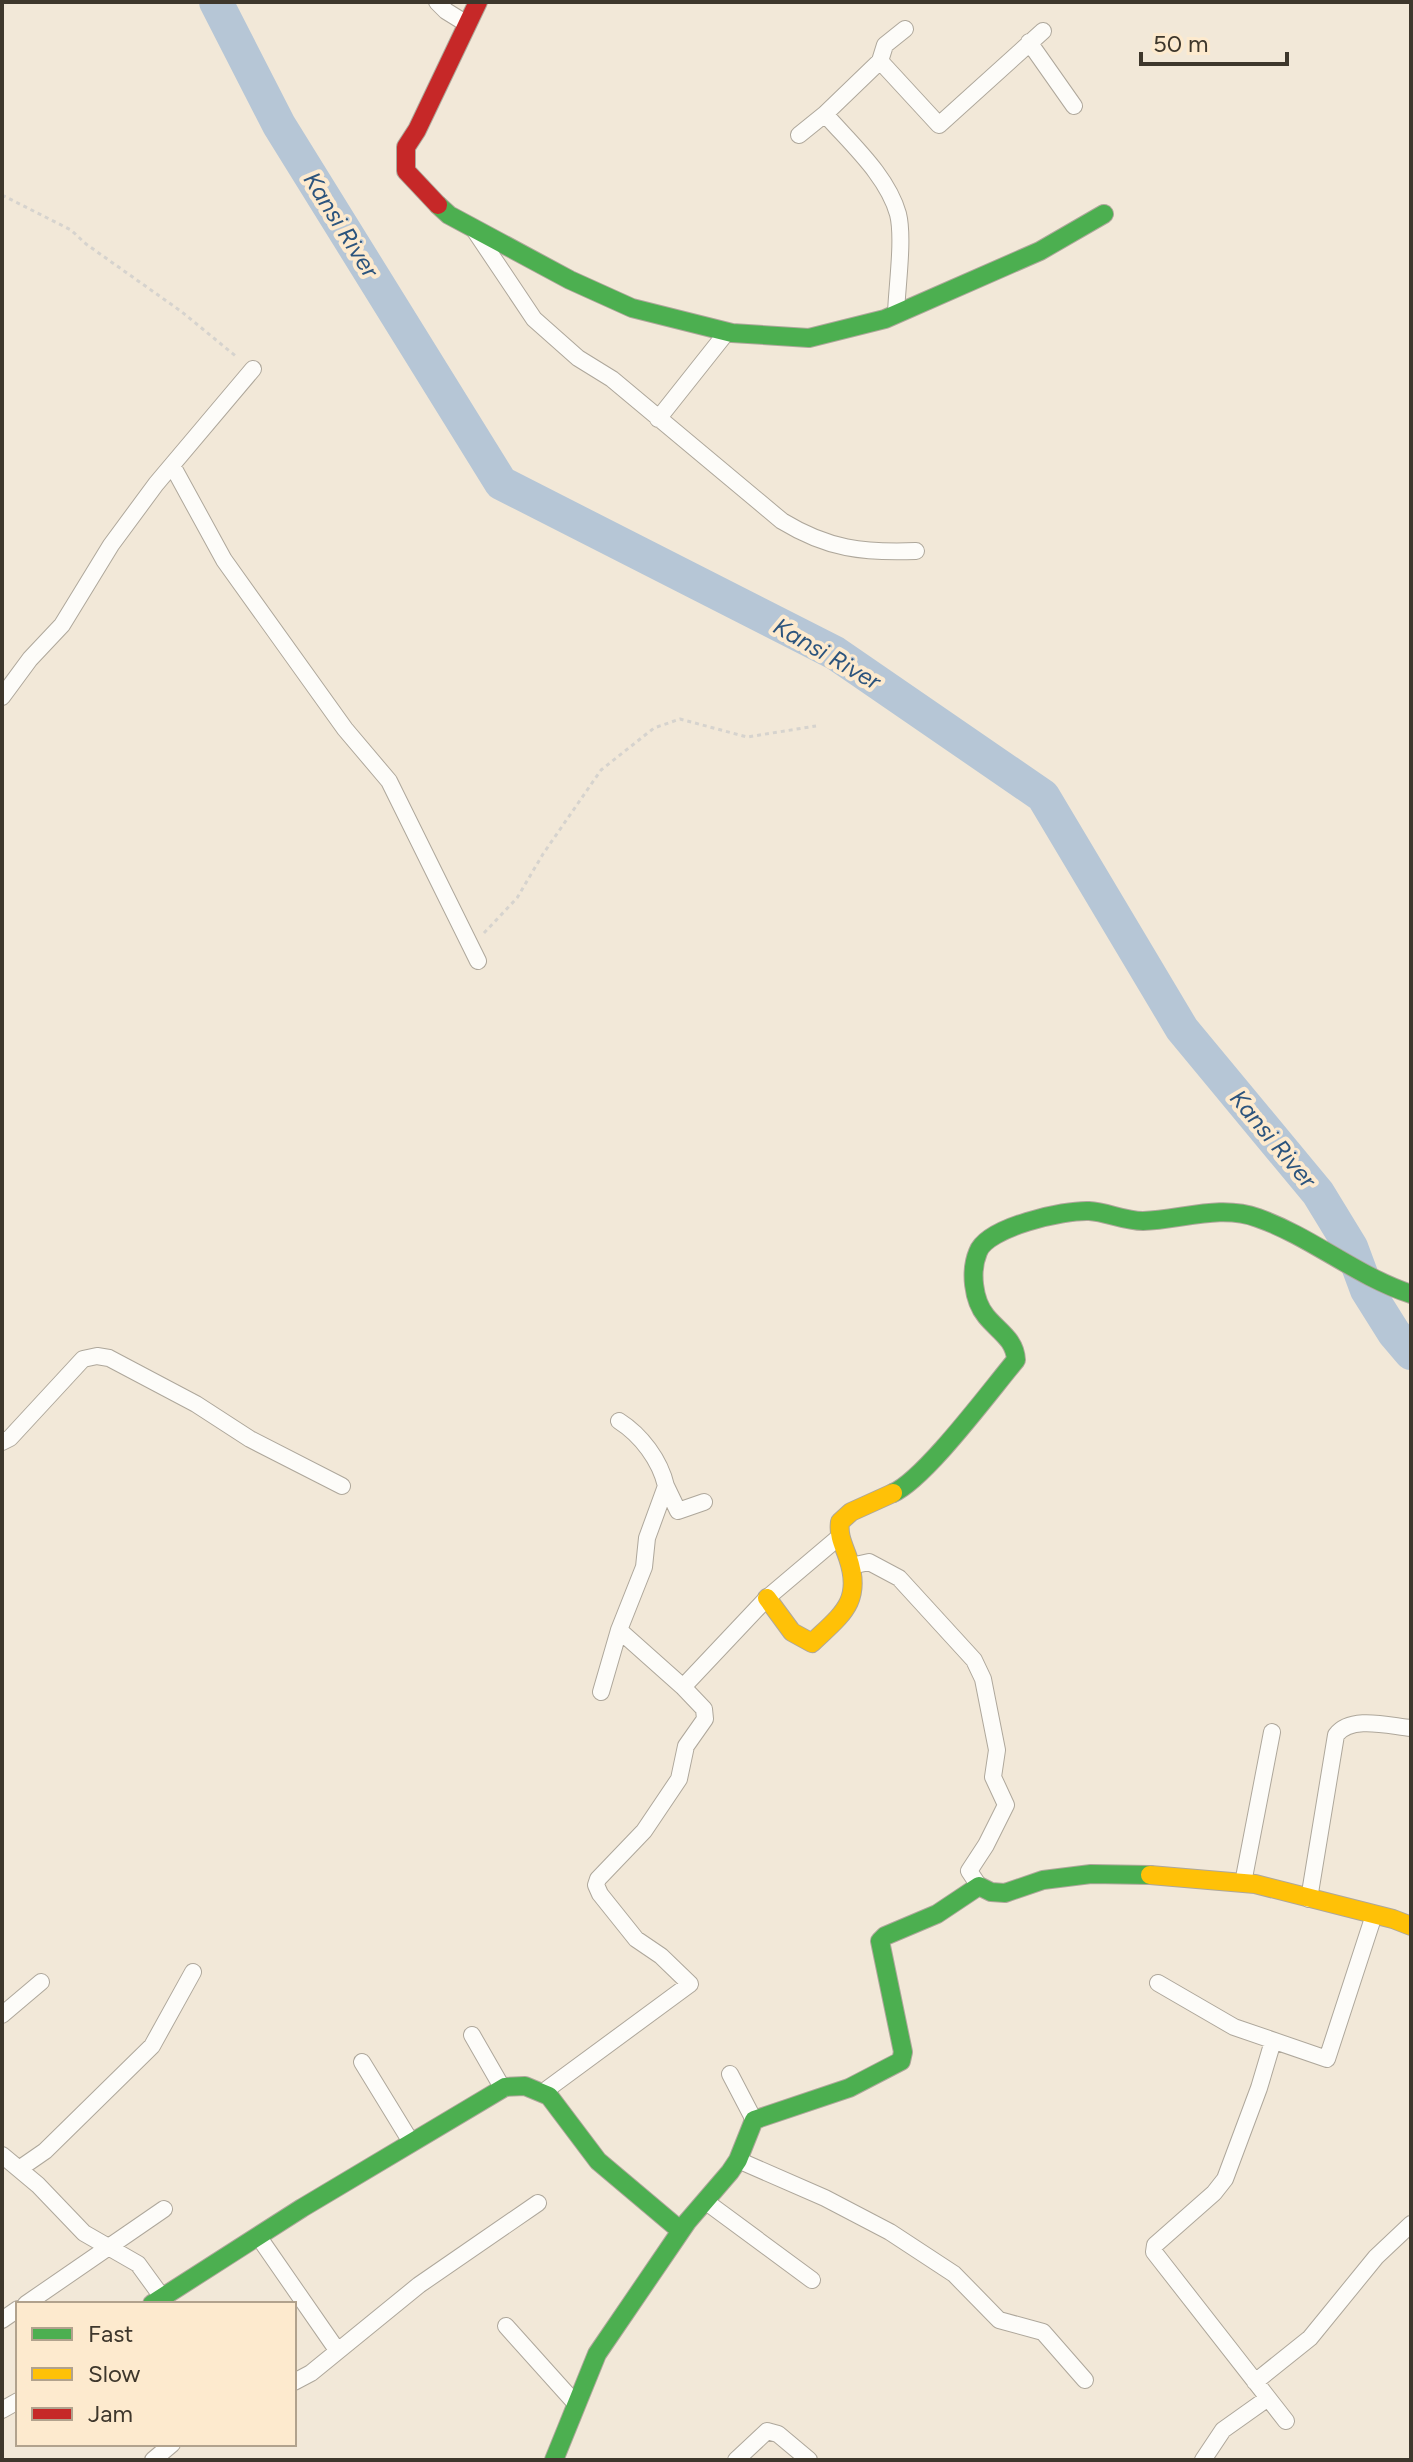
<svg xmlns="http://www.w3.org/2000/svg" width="1413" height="2462" font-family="Figtree,sans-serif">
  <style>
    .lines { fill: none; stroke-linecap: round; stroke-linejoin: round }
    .river { stroke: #b6c6d6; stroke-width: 34 }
    .street-casing { stroke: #aea79b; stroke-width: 18 }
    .fast-casing { stroke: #aea79b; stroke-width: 20 }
    .slow-casing { stroke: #aea79b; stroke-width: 20 }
    .jam-casing { stroke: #aea79b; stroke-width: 20 }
    .path { stroke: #d6d3ce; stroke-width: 3; stroke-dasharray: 4 4; stroke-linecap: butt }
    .street { stroke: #fdfcf9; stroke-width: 16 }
    .fast { stroke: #4caf50; stroke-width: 18 }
    .slow { stroke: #ffc107; stroke-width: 18 }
    .jam { stroke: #c62828; stroke-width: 18 }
    .labels { text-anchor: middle; stroke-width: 8; stroke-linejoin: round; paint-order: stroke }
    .water-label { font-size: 24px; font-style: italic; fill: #2c547d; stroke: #fdeace }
  </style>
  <rect width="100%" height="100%" fill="#f2e8d8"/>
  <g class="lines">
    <path class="river" d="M216,2L279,125L501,483L835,653L1043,796L1182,1029L1318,1193L1351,1247L1367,1290L1394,1333L1411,1353"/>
    <g class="street-casing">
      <path id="street" d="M437,2L446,11L467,24
        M1029,42L1074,106
        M880,61L939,125L1043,31
        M825,114C850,143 887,175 898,214C904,238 897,286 896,313
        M799,135L825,114L880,61L885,45L905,29
        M475,231L534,319L578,358L612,379L782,521C828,549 863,553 916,551
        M658,419L727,332
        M172,465L224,560L345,729L389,781L478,961
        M2,697L30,659L62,625L111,545L156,484L253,369
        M2,1442L10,1438L83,1359L97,1356L109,1358L196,1404L250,1439L342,1486
        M666,1486L678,1511L704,1502
        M851,1566L869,1562L899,1578L974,1660L983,1679L997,1750L993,1777L1006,1805L986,1845L969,1871L979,1886
        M619,1630L683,1687
        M601,1692L619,1630L644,1567L647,1538L666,1486C660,1460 641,1435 619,1421
        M1243,1883L1272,1732
        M1309,1899L1336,1735C1351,1715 1389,1726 1411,1728
        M1158,1983L1234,2027L1327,2059L1374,1915
        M2,2015L41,1982
        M472,2035L503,2089
        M1273,2041L1259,2088L1225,2179L1214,2193L1155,2245L1154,2252L1286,2421
        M362,2062L411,2142
        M730,2074L754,2120
        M542,2093L690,1984L661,1956L636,1939L600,1894L596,1885L598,1879L644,1831L679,1779L686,1746L705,1719L704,1709L683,1687L767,1598L839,1537
        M2,2155L38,2185L84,2233L138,2264L162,2297
        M738,2160L825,2198L890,2232L954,2274L999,2320L1043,2332L1085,2380
        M19,2169L45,2151L152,2046L193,1972
        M705,2201L812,2280
        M258,2236L337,2350
        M26,2304L164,2209
        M2,2320L18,2309
        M506,2326L576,2404
        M294,2382L311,2373L419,2285L538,2203
        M1255,2382L1310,2338L1376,2257L1411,2224
        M2,2410L18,2401
        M153,2460L172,2444
        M736,2460L767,2431L778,2434L809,2460
        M1203,2460L1223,2430L1268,2398"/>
    </g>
    <g class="fast-casing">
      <path id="fast" d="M438,205L449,215L570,280L632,308L732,333L809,338L885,319L1040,251L1104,214
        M893,1493C925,1479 990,1391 1016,1360C1015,1339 998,1331 986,1316C973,1300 970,1271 978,1252C987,1227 1064,1210 1089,1211C1107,1212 1124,1221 1143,1221C1181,1220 1220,1204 1258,1218C1312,1237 1356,1276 1411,1294
        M152,2304L302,2208L505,2087L525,2086L549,2096L598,2161L681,2231
        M554,2460L597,2354L687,2222L730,2172L738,2160L754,2120L849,2088L901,2061L903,2052L880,1941L885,1936L937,1914L979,1886L991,1892L1005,1893L1043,1880L1091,1874L1150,1875"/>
    </g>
    <g class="slow-casing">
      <path id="slow" d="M767,1598L792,1632L812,1643C841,1615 863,1602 848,1558C844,1546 838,1536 840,1522L851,1512L893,1493
        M1150,1875L1255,1884L1393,1919L1411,1926"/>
    </g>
    <g class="jam-casing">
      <path id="jam" d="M438,205L406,171V147L417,130L478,2"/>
    </g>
    <path class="path" d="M2,195L71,230L86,244L182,312L238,358
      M484,933L517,898L543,854L601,770L654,728L680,719L747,737L816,726"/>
    <use href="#street" class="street"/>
    <use href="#fast" class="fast"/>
    <use href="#slow" class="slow"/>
    <use href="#jam" class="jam"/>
  </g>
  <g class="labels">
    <g class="water-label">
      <text transform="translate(341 225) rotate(58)" y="8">Kansi River</text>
      <text transform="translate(827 654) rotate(30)" y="8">Kansi River</text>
      <text transform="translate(1273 1139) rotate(50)" y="8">Kansi River</text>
    </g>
  </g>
  <rect width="1413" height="2462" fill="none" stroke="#3e372c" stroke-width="8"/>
  <rect x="16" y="2302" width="280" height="144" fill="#fdeace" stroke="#b1a28d" stroke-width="2"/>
  <rect x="32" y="2328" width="40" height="12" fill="#4caf50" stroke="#b1a28d" stroke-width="2"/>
  <text x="88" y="2342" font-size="24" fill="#3e372c">Fast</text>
  <rect x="32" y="2368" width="40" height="12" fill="#ffc107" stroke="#b1a28d" stroke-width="2"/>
  <text x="88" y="2382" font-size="24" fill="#3e372c">Slow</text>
  <rect x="32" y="2408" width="40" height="12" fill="#c62828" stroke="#b1a28d" stroke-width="2"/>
  <text x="88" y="2422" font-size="24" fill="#3e372c">Jam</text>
  <path d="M1141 52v12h146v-12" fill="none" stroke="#3e372c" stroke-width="4"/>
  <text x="1153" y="52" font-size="24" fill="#3e372c" stroke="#fdeace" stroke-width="6" paint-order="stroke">50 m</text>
</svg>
